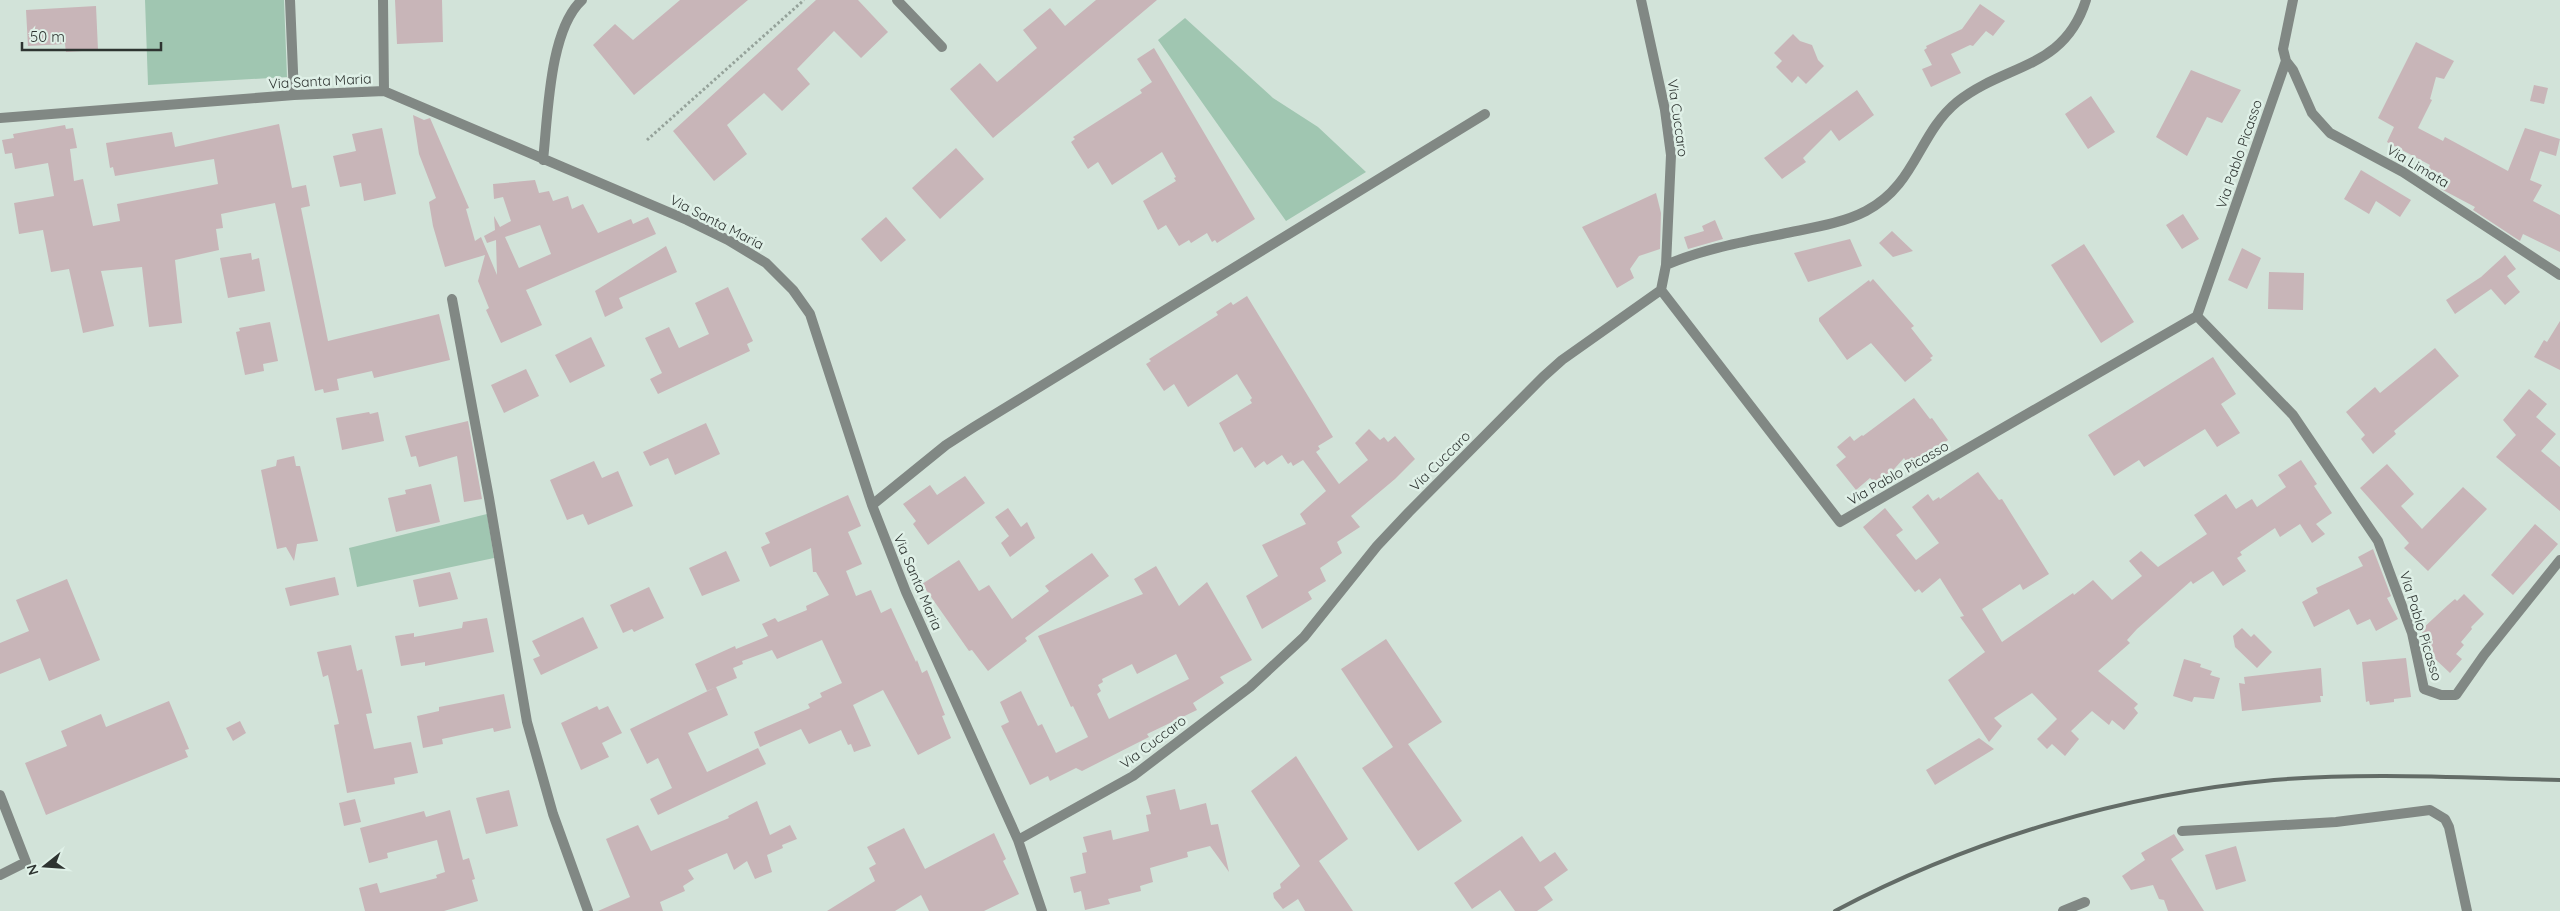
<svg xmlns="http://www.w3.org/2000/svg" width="2560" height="911" font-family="Quicksand,sans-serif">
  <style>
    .green { fill: #a0c6b1 }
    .building { fill: #c8b5b8; fill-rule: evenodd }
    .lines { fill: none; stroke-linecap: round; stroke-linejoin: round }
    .path { stroke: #95a29a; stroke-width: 3; stroke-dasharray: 2.5 2.5; stroke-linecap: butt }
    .lane { stroke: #818884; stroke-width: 10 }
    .street { stroke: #818884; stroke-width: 10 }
    .rail { stroke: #636c67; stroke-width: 4 }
    .labels { text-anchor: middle; stroke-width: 5; stroke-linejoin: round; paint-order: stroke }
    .street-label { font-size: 14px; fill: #2e3431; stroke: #dff0e7 }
  </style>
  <rect width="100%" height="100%" fill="#d2e3d9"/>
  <path class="green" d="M145,0H284L287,77L148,85Z
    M1185,18L1273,98L1318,127L1366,172L1286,221L1158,40Z
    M487,514L494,558L357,587L349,548Z"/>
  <path class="building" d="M395,0H442L443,42L397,44Z
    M680,0H748L634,95L593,45L615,24L633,40Z
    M816,0H858L888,32L861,58L834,31L797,69L810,84L782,111L764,93L727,125L747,154L714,181L673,131Z
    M1096,0H1157L993,138L950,89L980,63L997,82L1037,48L1023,30L1050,8L1065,26Z
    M1980,4L2005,21L1993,36L1986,31L1973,46L1970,45L1951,54L1961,73L1931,87L1922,69L1932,65L1924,50L1927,48L1926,46L1962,29Z
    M96,6L98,50L66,52L65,44L28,46L26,10Z
    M1793,34L1800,41L1812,45L1818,60L1824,66L1806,84L1798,76L1792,83L1776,67L1782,61L1774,53Z
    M2416,42L2454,61L2444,79L2436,77L2430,99L2432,100L2418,128L2443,141L2445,137L2508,171L2525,128L2560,139L2556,156L2540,151L2530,180L2542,185L2533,201L2560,215V252L2523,234L2520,241L2473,210L2475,207L2441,189L2445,183L2426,173L2430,165L2387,142L2394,127L2378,118Z
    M1154,48L1255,219L1217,243L1215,240L1212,242L1207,233L1191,243L1189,240L1179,246L1166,225L1158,230L1143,201L1176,181L1174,178L1176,177L1162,152L1112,185L1098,162L1088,169L1071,142L1075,139L1073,137L1142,93L1140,90L1152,82L1137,59Z
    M2191,70L2241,90L2222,123L2207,117L2187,156L2156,137Z
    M2534,85L2548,88L2544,104L2530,101Z
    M1857,90L1874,115L1839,141L1831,130L1803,158L1806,162L1782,179L1764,158Z
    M2091,96L2115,132L2088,149L2065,114Z
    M413,115L424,120L430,118L469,208L466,209L475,241L481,237L497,275L496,240L487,243L484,236L495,230L494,216L500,227L511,221L503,197L494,199L493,184L535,180L539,193L549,191L553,201L568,196L572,209L583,204L598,233L631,219L633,224L648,217L656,234L526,290L542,325L501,343L486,310L489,308L478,281L485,255L445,267L433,226L429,202L436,198L419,154ZM540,225L551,254L519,268L505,237Z
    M279,124L292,188L306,185L310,206L301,208L328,341L439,314L450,360L374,378L372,371L337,379L339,390L324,393L323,389L315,391L275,203L221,214L223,228L216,229L219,250L175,260L182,323L149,327L142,267L101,271L114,326L83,333L69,269L51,272L43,230L19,234L14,203L54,196L48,163L15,169L12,153L5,154L2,140L14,138L13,134L65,125L66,129L73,128L77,148L70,149L74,181L83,179L93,226L120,221L117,204L218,184L214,159L115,176L113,167L110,168L106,143L172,132L175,147Z
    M382,128L396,194L364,201L361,183L340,187L333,156L356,151L352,134Z
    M956,148L984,179L940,219L912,188Z
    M2361,170L2411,200L2400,217L2376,201L2369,214L2344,199Z
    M1656,193L1661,213L1660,249L1639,256L1630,269L1634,278L1617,288L1582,227Z
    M2183,214L2199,239L2182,249L2166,225Z
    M886,217L906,240L881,262L861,239Z
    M1715,220L1723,239L1688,249L1684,237L1704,231L1702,226Z
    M1892,231L1913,251L1893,257L1879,243Z
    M1850,239L1862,266L1808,282L1794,253Z
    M2084,244L2134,322L2101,343L2051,265Z
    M666,246L677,272L619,298L623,308L605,317L595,291Z
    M2242,248L2261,258L2247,289L2228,280Z
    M251,253L252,260L259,258L265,291L228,298L220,258Z
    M2505,255L2516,269L2507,276L2520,292L2505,305L2491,289L2455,314L2446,300L2481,277Z
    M2269,272L2304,273L2303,310L2268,309Z
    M1873,279L1914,326L1911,328L1933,356L1930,358L1932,360L1905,382L1871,343L1847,360L1819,321V318L1869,280L1870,282Z
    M728,287L753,341L747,344L750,351L658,394L650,379L662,373L645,338L669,327L679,348L709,334L695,303Z
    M1247,296L1333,437L1318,446L1320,449L1316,452L1339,484L1368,460L1355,443L1369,429L1380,440L1384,437L1388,442L1395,436L1415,459L1395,479L1351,516L1360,527L1337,542L1342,553L1320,568L1326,581L1308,592L1312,599L1262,629L1246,596L1278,576L1262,545L1306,524L1300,514L1326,491L1303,460L1293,466L1291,462L1288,464L1282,455L1267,465L1264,461L1255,468L1242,447L1234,452L1219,423L1252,403L1250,400L1252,398L1237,374L1188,407L1174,384L1164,391L1146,364L1151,361L1149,359L1218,315L1216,312L1231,302L1233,305Z
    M2560,321V370L2534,357L2544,340L2547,342Z
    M270,322L278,361L263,364L264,371L245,375L236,332L240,331L239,328Z
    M591,337L605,366L570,383L555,355Z
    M2435,348L2459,376L2394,431L2396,434L2373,454L2361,439L2365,435L2346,412L2375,387L2380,393Z
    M2213,357L2236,394L2221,404L2240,433L2217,447L2205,429L2144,467L2139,460L2114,476L2088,435Z
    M526,369L539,396L504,413L491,385Z
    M2529,389L2547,404L2536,417L2556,434L2541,451L2560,467V511L2496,457L2516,435L2503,420Z
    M1914,398L1930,419L1932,418L1948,440L1910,467L1904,458L1879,486L1870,478L1856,490L1836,465L1846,457L1837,447L1850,436L1854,441L1862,435L1863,436Z
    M369,412L370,414L378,412L384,441L342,450L336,418Z
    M468,421L482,499L464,502L457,456L419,467L416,456L411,457L405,436Z
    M706,423L720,454L675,475L668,458L650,466L643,452Z
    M294,456L296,466H300L318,541L297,544L294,561L286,547L277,549L261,470L276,466L277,460Z
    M2301,460L2317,484L2314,486L2332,513L2316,524L2325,534L2312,543L2300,524L2280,537L2275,528L2240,552L2242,555L2237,558L2246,571L2223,586L2213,571L2193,584L2191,581L2137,629L2127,640L2130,643L2098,671L2138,704L2134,708L2138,713L2124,730L2112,720L2109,725L2092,711L2071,731L2079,739L2065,756L2052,744L2047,749L2037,739L2057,719L2032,693L1994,718L2002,726L1989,742L1948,680L1985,652L1960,617L1964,616L1940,578L1922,593L1919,589L1915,592L1863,527L1885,508L1903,530L1896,535L1916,560L1939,543L1912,507L1928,494L1933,501L1939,497L1940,499L1978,472L1999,500L2002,499L2049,574L2023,590L2020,584L1982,609L2002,642L2073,593L2074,595L2093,580L2112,600L2142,576L2129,561L2141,551L2158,567L2207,534L2194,515L2226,494L2236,509L2252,499L2257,507L2286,487L2278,475Z
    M594,461L602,478L618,471L633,506L588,525L583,514L567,520L550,480Z
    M2387,464L2414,494L2401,506L2422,529L2463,487L2487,509L2428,571L2404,548L2409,543L2360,488Z
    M965,476L985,503L928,545L913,524L916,521L903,504L930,485L937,495Z
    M431,484L440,522L396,532L388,498L406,494L405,490Z
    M848,495L861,526L848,532L862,564L846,571L856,596L871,590L881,613L891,608L916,662L917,660L922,673L927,670L945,715L942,716L951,738L918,755L883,690L853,705L871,746L854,752L851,744L848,745L841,730L809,744L801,729L760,747L754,732L810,708L808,704L822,697L820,693L842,683L822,640L777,659L772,650L742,661L743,664L733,668L737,678L707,691L695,664L735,646L736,649L768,636L762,624L775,618L778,622L807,610L806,606L829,595L816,572H813L811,548L770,567L761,547L770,543L765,533Z
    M1008,508L1021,527L1027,522L1035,538L1010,557L1001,543L1009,536L995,517Z
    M2535,524L2558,544L2513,595L2491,575Z
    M2373,549L2391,596L2387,598L2398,619L2376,631L2370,619L2357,625L2349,609L2314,627L2302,602L2318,593L2316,588L2363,566L2358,557Z
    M726,551L740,581L702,596L689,568Z
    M1092,553L1109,576L1025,638L1027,641L988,671L972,650L969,651L922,584L959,560L979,591L989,585L1012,619L1049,591L1045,586Z
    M1156,566L1179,606L1207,582L1252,660L1220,677L1224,683L1193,703L1197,710L1147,734L1149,737L1082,771L1076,768L1050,781L1048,776L1030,785L1001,726L1009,722L1000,702L1021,691L1038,726L1042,724L1056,753L1088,737L1073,706L1071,707L1038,636L1143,594L1134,579ZM1176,654L1189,679L1109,719L1097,694L1101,691L1098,685L1103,682L1102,679L1132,664L1137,674Z
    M450,572L458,599L419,607L413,580Z
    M335,577L339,595L290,606L285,588Z
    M67,579L100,660L49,681L40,658L0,674V643L29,631L16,600Z
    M649,587L664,618L634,632L632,629L623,633L610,605Z
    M2464,594L2484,614L2471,627L2472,629L2461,642L2464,645L2456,654L2462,659L2450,673L2434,658L2421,630L2448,605L2455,599L2457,601Z
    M583,617L598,648L541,675L533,659L540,656L532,641Z
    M487,618L494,652L425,666V662L401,666L395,636L414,633V637L462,628L463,622Z
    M2242,628L2251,637L2254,634L2272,652L2257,668L2235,647L2233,636Z
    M1386,639L1442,722L1408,744L1462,821L1418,851L1362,768L1393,747L1341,669Z
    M351,645L357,671L362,669L372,713L366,714L374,749L411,742L418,773L394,778L395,784L347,793L334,725L339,724L328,675L323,677L317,652Z
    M2406,658L2411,697L2394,699V702L2370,705L2369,701L2366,702L2362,662Z
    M2184,659L2201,664L2200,667L2212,671L2210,675L2220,678L2214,699L2194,697L2192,702L2173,696Z
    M2321,668L2323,696H2320L2321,702L2242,711L2239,683L2245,684L2244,677Z
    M716,687L728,715L688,733L707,772L758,748L766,764L658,815L650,799L672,788L658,758L647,764L630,729Z
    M504,694L511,728L494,732L493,728L442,739L443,744L423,748L417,716L439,711V707Z
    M169,701L189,749L185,750L188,757L46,815L25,763L67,746L61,731L101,714L106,727Z
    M597,706L599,710L608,706L622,733L602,743L609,757L581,770L561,723Z
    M240,721L246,733L233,741L226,728Z
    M1979,738L1994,749L1935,785L1926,770Z
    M1296,756L1348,839L1319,861L1353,911H1305L1298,899L1283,909L1274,898L1273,893L1281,888L1280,884L1300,866L1251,791Z
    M1175,789L1180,810L1206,803L1211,825L1218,824L1229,872L1210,846L1187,852L1188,857L1150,868L1153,882L1140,886L1141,891L1108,899L1110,904L1085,910L1081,891L1074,893L1070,877L1086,873L1082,853L1087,852L1083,837L1111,830L1113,840L1149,831L1146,815L1151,814L1146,796Z
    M509,790L518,826L486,834L476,798Z
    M355,799L361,822L344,826L339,803Z
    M757,801L770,835L790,825L797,839L782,845L783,848L767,855L772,872L755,879L747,861L734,870L727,853L688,870L694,879L683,886L685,891L660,902L663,911H598L630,897L606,839L638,825L651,851L729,818L728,816Z
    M450,810L463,860L469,858L475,879L472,880L478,901L444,911H365L359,888L377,883L380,893L437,878L436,875L445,872L437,840L387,853L388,858L369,863L360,828L424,811L426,817Z
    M904,828L925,869L994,833L1006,859L1003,861L1019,894L984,911H929L921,895L895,911H827L875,881L869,868L876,864L867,847Z
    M2174,834L2184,850L2171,859L2204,911H2168L2164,900L2159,899L2153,885L2131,890L2122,876L2145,860L2141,853Z
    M1522,836L1540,862L1555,852L1568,870L1544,887L1553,900L1537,911H1515L1500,890L1472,909L1454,883Z
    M2236,846L2246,881L2216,890L2205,855Z"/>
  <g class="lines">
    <path class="path" d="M647,140L804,0"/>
    <path class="lane" d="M2182,831L2336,822L2430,810L2445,819L2449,827L2467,911"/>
    <path class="street" d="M290,0L294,95
      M383,0L384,91
      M897,0L942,47
      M2286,61L2293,70L2312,113L2330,133L2403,172L2560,275
      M0,118L294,95L384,91L687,220L728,240L766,263L793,290L810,314L872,505L906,592L1018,840L1042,911
      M543,160C548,116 549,30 582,0
      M1666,265C1703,249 1743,242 1782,234C1810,228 1841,224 1866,211C1916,185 1918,134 1957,102C2006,63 2064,70 2086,0
      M1661,290L1840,522L2197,316L2293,415L2378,541L2412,633L2424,689L2441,695H2456L2484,655L2560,560
      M452,299L489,498L527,722L553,814L588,911
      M2197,316L2286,61L2283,49L2293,0
      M872,505L946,445L974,427L1485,114
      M0,795L26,862L0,875
      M1018,840L1133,776L1250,687L1304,637L1377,546L1409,512L1543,377L1562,360L1661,290L1666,265L1671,155L1665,110L1641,0
      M2063,911L2085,902"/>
    <path class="rail" d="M1835,911C1969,840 2123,794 2274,780C2368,772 2465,778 2560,780"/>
  </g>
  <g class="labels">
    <g class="street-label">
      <text transform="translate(320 81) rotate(-3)" y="5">Via Santa Maria</text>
      <text transform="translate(1678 118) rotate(82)" y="5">Via Cuccaro</text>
      <text transform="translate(2239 154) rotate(-71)" y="5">Via Pablo Picasso</text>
      <text transform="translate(2418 166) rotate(31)" y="5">Via Limata</text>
      <text transform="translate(717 222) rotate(27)" y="5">Via Santa Maria</text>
      <text transform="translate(1440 461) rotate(-45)" y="5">Via Cuccaro</text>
      <text transform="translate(1898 473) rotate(-30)" y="5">Via Pablo Picasso</text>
      <text transform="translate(918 582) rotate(67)" y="5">Via Santa Maria</text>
      <text transform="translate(2421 626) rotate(73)" y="5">Via Pablo Picasso</text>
      <text transform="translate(1153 742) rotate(-37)" y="5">Via Cuccaro</text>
    </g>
  </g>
  <g transform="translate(45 866) rotate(253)" stroke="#dff0e7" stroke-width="4" paint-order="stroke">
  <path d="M0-4L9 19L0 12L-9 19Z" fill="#2e3431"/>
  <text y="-8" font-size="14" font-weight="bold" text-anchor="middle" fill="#2e3431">N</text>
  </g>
  <path d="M22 42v8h139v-8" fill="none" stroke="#2e3431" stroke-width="2.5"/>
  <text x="30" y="42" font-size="15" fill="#2e3431" stroke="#dff0e7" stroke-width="4" paint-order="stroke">50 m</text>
</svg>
